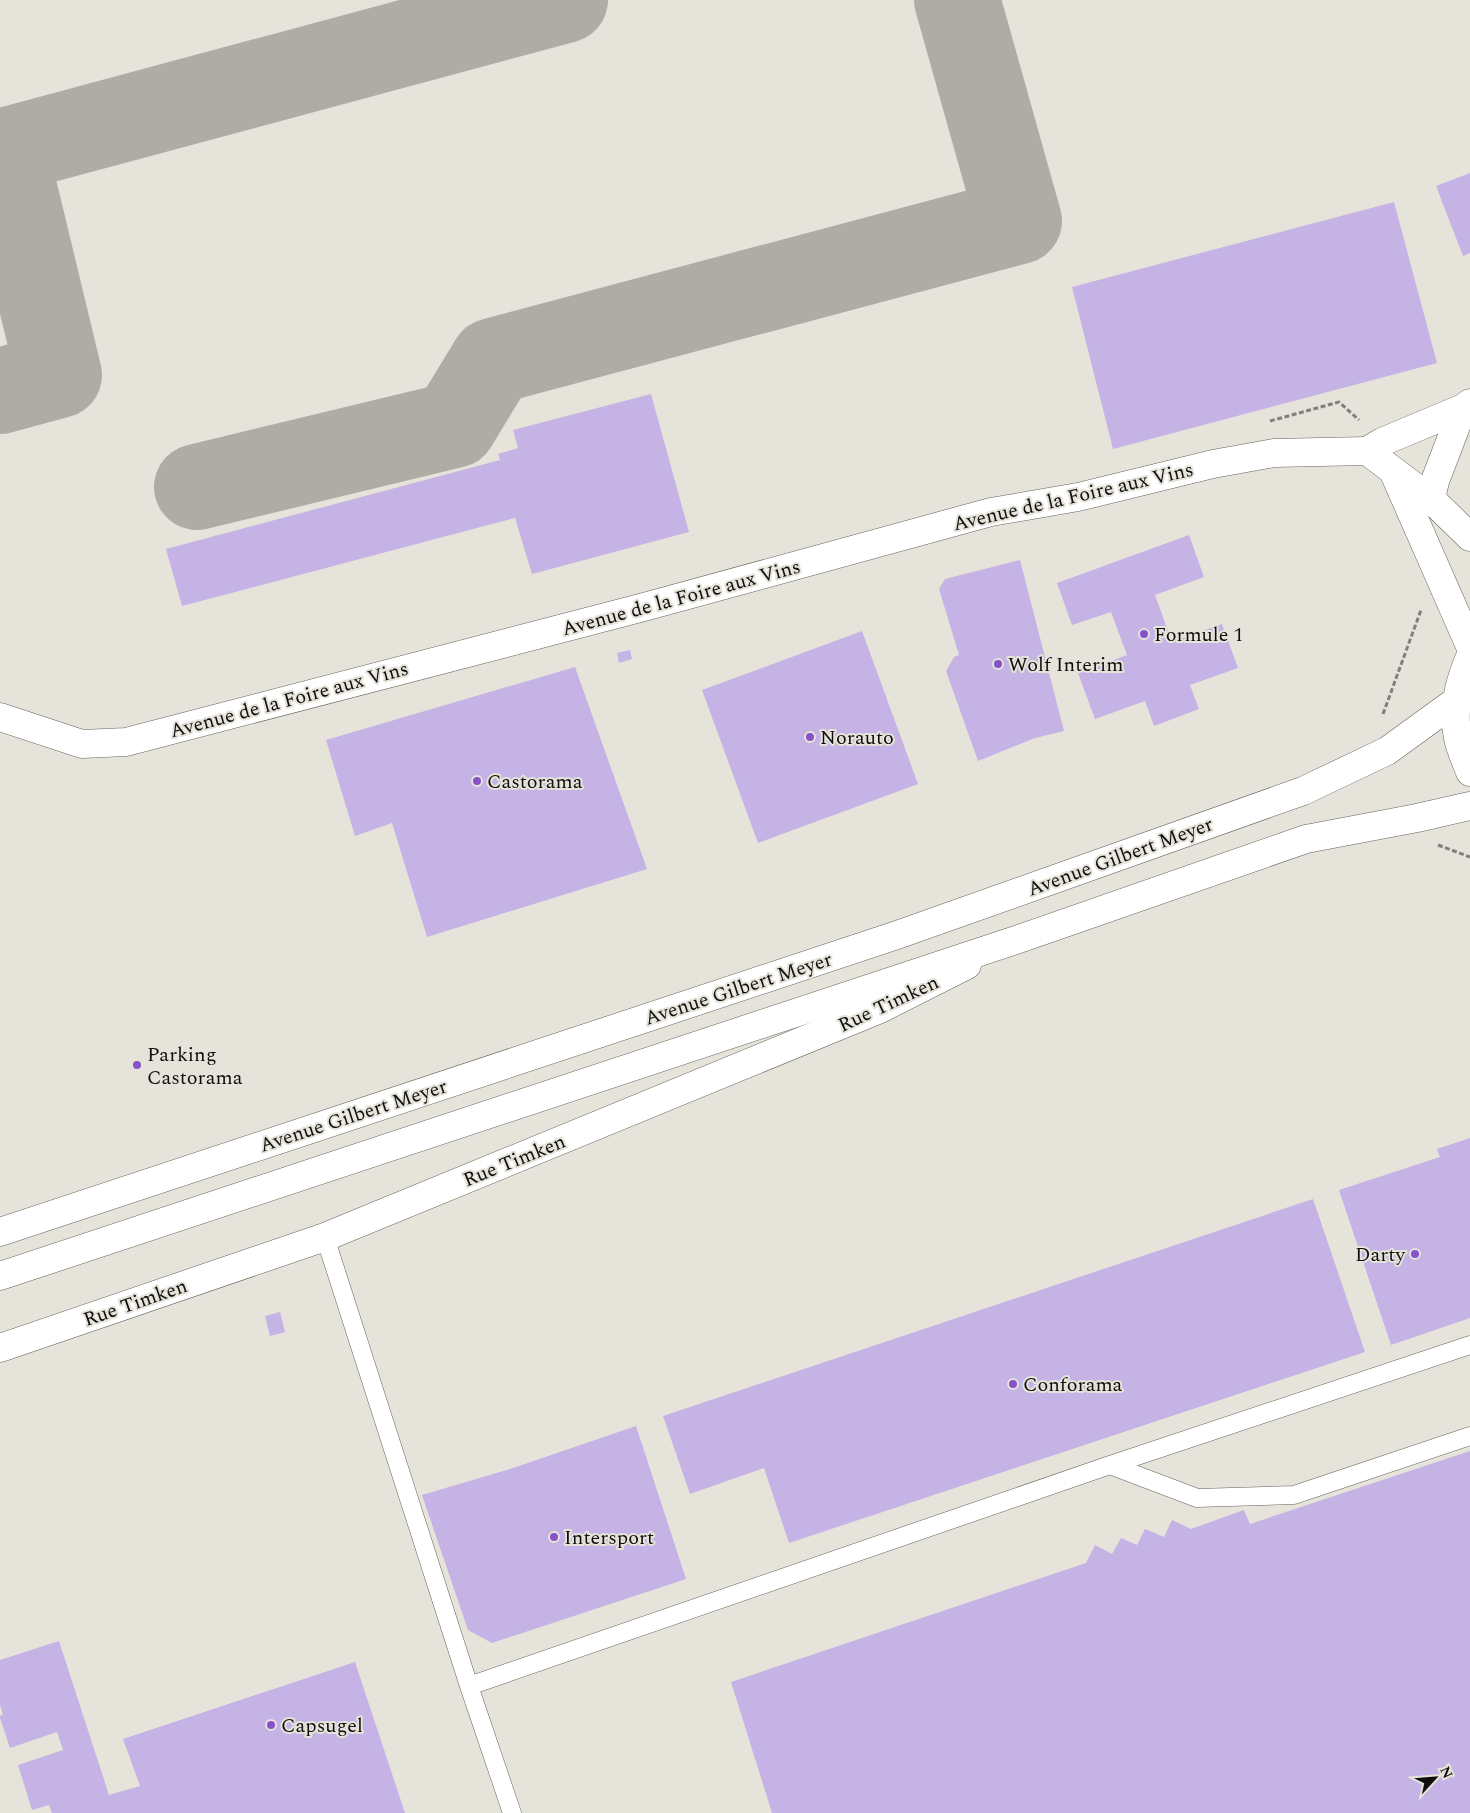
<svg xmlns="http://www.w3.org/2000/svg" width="1470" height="1813" font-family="Spectral,serif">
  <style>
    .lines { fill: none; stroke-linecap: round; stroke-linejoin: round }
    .taxiway { stroke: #aeaca5; stroke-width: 86 }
    .building { fill: #c6b3e5 }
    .lane-casing { stroke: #65635b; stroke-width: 19 }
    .street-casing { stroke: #65635b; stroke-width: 29 }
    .secondary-casing { stroke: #65635b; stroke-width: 29 }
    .primary-casing { stroke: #65635b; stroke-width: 29 }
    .path { stroke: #81807a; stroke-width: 3; stroke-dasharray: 5 2.5; stroke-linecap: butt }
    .lane { stroke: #fff; stroke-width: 18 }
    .street { stroke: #fff; stroke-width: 28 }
    .secondary { stroke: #fff; stroke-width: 28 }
    .primary { stroke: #fff; stroke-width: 28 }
    .poi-dot { fill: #8751c8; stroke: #e5e3da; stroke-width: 2 }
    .labels { text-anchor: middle; stroke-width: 4; stroke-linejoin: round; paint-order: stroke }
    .street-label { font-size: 20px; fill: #0f0e0c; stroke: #e5e3da }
    .poi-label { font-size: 20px; fill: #0f0e0c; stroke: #e5e3da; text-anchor: start }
  </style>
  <rect width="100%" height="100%" fill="#e5e3da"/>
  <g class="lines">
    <path class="taxiway" d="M0,152L565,0
      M0,391L59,375L5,151
      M197,487L454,425L493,361L1019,221L957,0"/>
  </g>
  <path class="building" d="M1470,173V253L1463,256L1436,186Z
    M1394,202L1437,363L1113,449L1072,287Z
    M651,394L689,532L532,574L515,518L182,606L166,549L500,460L498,454L518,448L513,430Z
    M1189,535L1204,577L1155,595L1172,642L1222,624L1238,668L1190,685L1199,709L1154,726L1145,701L1095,719L1078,673L1127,655L1111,612L1072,625L1057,583Z
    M1020,560L1064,731L1035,738L978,761L946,671L954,657L959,655L939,589L945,579Z
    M862,631L918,784L758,843L702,690Z
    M630,650L632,659L619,663L617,653Z
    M575,667L647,869L427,937L392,823L355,836L326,740Z
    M1470,1138V1318L1391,1345L1339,1190L1440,1157L1437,1149Z
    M1313,1199L1365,1352L789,1543L764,1468L690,1494L663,1416Z
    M280,1312L285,1332L270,1336L265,1316Z
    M636,1426L686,1579L492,1643L468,1630L422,1495L513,1468Z
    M1470,1451V1813H772L731,1682L1086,1563L1095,1545L1112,1554L1121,1538L1137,1545L1145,1529L1164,1537L1172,1520L1191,1529L1244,1510L1250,1524Z
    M59,1641L109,1795L140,1786L123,1739L355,1662L405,1813H52L49,1805L32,1810L18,1765L63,1750L57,1732L10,1748L0,1718V1716L3,1714L0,1705V1660Z"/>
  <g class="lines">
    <g class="lane-casing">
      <path id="lane" d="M325,1237L469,1686L512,1813
        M1110,1465L1197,1498L1294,1495L1470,1436
        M469,1686L1110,1465L1470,1345"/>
    </g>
    <g class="street-casing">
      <path id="street" d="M1367,451L1382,442L1463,408L1470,403
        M1431,499L1435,481L1463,408
        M0,1348L325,1237L880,1009L967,965"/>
    </g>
    <g class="secondary-casing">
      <path id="secondary" d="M1394,473L1470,646
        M0,717L82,744L126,742L644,607L991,512L1078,497L1213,464L1274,453L1367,451L1431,499L1470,537"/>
    </g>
    <g class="primary-casing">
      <path id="primary" d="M1470,657C1459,682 1452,710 1458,738C1460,749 1466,761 1470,772
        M0,1232L897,935L1303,791L1387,751L1456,701
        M0,1276L1016,940L1306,839L1417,818L1470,806"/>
    </g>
    <path class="path" d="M1270,421L1339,402L1359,420
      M1383,714L1421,610
      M1438,845L1470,857"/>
    <use href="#lane" class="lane"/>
    <use href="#street" class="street"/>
    <use href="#secondary" class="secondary"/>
    <use href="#primary" class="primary"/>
  </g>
  <g class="poi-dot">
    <circle cx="1144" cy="634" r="5"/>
    <circle cx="998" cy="664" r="5"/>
    <circle cx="810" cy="737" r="5"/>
    <circle cx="477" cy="781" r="5"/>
    <circle cx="137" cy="1065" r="5"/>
    <circle cx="1415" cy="1254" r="5"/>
    <circle cx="1013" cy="1384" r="5"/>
    <circle cx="554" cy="1537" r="5"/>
    <circle cx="271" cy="1725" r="5"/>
  </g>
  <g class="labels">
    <g class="street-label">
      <text transform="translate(1073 496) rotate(-13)" y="7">Avenue de la Foire aux Vins</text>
      <text transform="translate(681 597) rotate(-15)" y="7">Avenue de la Foire aux Vins</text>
      <text transform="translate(289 699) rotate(-15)" y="7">Avenue de la Foire aux Vins</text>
      <text transform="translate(1120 856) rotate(-20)" y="7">Avenue Gilbert Meyer</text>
      <text transform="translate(738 988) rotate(-18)" y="7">Avenue Gilbert Meyer</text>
      <text transform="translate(888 1003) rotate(-25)" y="7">Rue Timken</text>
      <text transform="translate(353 1115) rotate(-18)" y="7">Avenue Gilbert Meyer</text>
      <text transform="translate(514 1160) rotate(-22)" y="7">Rue Timken</text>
      <text transform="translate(135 1302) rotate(-19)" y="7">Rue Timken</text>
    </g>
    <g class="poi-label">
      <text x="1154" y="641">Formule 1</text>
      <text x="1008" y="671">Wolf Interim</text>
      <text x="820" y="744">Norauto</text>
      <text x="487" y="788">Castorama</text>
      <text x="147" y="1061">Parking<tspan x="147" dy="23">Castorama</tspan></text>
      <text x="1405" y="1261" text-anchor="end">Darty</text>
      <text x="1023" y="1391">Conforama</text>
      <text x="564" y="1544">Intersport</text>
      <text x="281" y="1732">Capsugel</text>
    </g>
  </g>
  <g transform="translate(1435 1778) rotate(64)" stroke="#e5e3da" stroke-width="4" paint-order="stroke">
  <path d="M0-4L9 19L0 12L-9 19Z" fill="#0f0e0c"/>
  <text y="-8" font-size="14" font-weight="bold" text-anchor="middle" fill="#0f0e0c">N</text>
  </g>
</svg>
